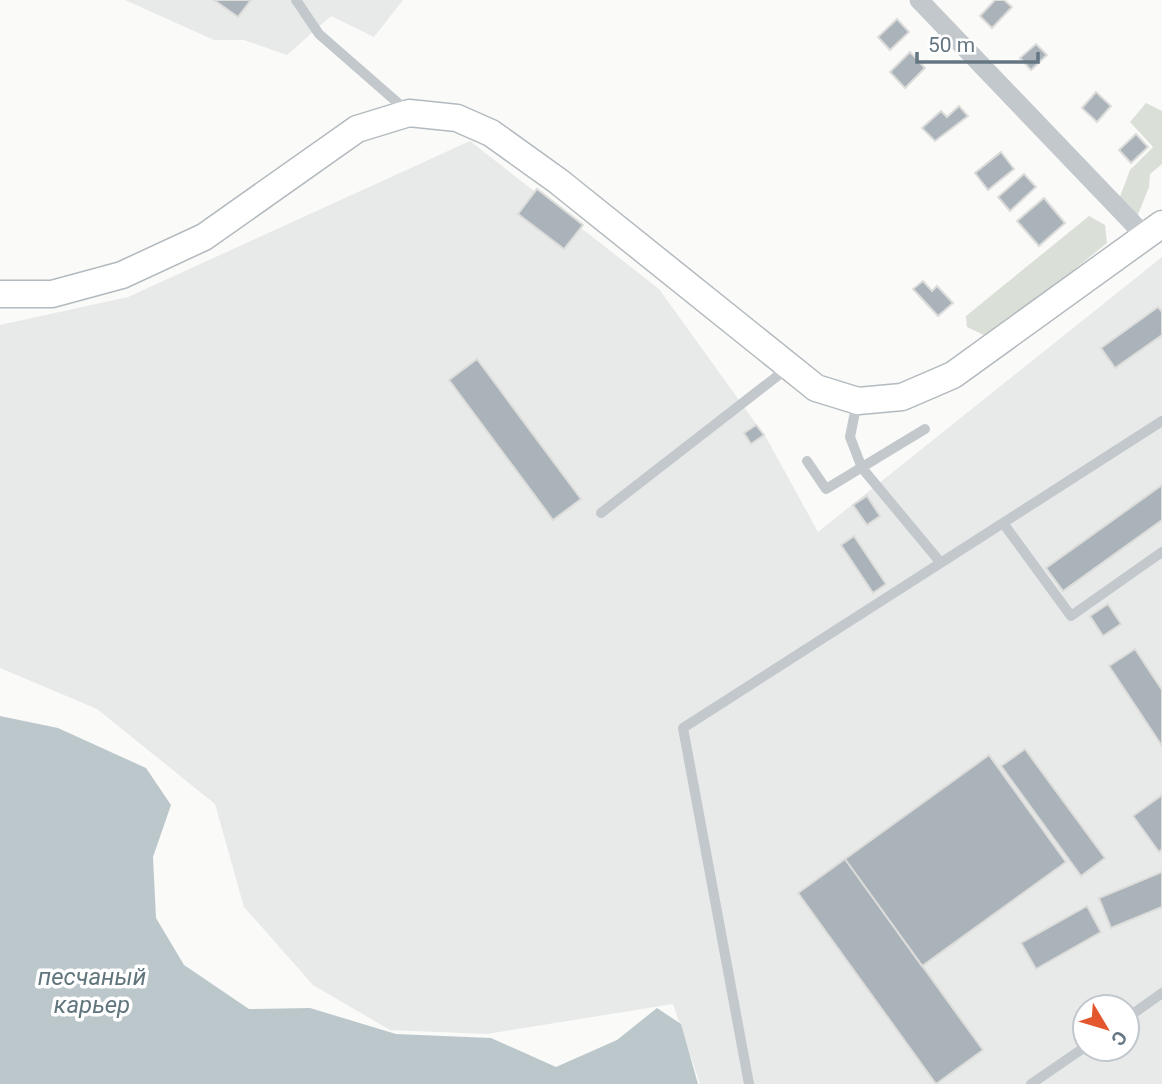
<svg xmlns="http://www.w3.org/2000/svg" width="1162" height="1084" font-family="Roboto,sans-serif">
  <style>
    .built { fill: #e8e9e9; fill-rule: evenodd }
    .green { fill: #dadfd7 }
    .water { fill: #bbc7cb }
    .building { fill: #aab3b9; stroke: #dcdcda; stroke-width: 2 }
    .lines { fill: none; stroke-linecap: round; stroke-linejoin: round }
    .secondary-casing { stroke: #b3babf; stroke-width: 29 }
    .lane { stroke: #c3c8cc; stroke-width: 10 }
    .street { stroke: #c3c8cc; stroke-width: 19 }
    .secondary { stroke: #fff; stroke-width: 26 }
    .labels { text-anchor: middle; stroke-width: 7; stroke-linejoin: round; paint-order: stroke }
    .water-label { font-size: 24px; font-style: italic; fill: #60757c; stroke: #fff }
  </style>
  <rect width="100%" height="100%" fill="#fafaf8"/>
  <path class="built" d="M125,0H403L374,37L331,16L287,55L244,40H214Z
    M470,141L659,289L767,439L818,532L1162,257V1084H700L673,1004L487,1034L390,1030L313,985L244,907L215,804L97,709L0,668V325L128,297ZM1085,1007H1127V1049H1085Z"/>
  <path class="green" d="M1146,103L1162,111V164L1150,174L1149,187L1137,217L1118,202L1130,170L1153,147L1130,122Z
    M1089,216L1105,225L1107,243L990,338L967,327L966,316Z"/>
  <path class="water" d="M0,716L58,728L146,768L171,805L153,857L156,918L184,965L249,1009L310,1008L396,1034L491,1038L556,1067L617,1040L657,1008L681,1024L698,1084H0Z"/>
  <path class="building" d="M214,0H251L238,17Z
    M995,0H1004L1012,7L992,28L980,16Z
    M897,19L909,32L890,50L878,37Z
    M1036,44L1047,55L1031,70L1020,58Z
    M910,52L925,68L905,88L890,72Z
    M1096,92L1111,106L1097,122L1082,108Z
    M959,106L968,116L935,141L922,128L941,111L947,117Z
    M1136,134L1148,147L1131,163L1119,150Z
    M1001,152L1014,169L988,190L975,173Z
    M1024,174L1036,187L1010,211L998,197Z
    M537,189L583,225L564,249L518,214Z
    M1044,198L1065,223L1039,246L1017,221Z
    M923,281L932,291L937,286L953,303L938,316L913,289Z
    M1158,307L1162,312V335L1115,368L1101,348Z
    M477,359L581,499L553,520L449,380Z
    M756,425L764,435L751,444L744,433Z
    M1162,485V520L1063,591L1046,568Z
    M867,496L880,516L867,525L853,505Z
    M854,536L886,584L873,593L841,545Z
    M1108,604L1121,624L1103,636L1090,616Z
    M1135,649L1162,690V746L1109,666Z
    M1025,749L1105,858L1081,876L1001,766Z
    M989,755L1066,862L922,966L845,859Z
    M1162,795V849L1159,852L1133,816Z
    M845,859L983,1050L936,1084L798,893Z
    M1162,872V907L1111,928L1099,898Z
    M1087,906L1101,932L1036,969L1021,943Z"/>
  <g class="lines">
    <g class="secondary-casing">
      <path id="secondary" d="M0,294H52L122,275L204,237L357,129L409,113L457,118L491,133L558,181L816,388L858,401L902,397L953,375L1162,224"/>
    </g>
    <path class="lane" d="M296,0L319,34L406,110
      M857,402L850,437L862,468L941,563
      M807,461L826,489L925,429
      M601,513L789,367
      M1003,523L1162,421
      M1127,1018L1162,993
      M749,1084L683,728L1003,523L1071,616L1162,552
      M1031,1084L1085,1047"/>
    <path class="street" d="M919,0L1146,237"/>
    <use href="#secondary" class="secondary"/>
  </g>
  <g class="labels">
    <g class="water-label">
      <text x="92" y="985">песчаный<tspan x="92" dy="28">карьер</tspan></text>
    </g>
  </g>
  <g transform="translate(1106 1028) rotate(128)"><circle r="33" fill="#ffffff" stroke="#c1c8cd" stroke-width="2"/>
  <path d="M0-5L12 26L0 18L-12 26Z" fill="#e4572e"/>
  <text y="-10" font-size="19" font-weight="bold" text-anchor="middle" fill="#657683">С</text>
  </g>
  <path d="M917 52v10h121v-10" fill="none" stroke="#657683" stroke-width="3.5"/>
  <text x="928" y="52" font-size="21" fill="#657683" stroke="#ffffff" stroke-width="5" paint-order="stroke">50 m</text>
</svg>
